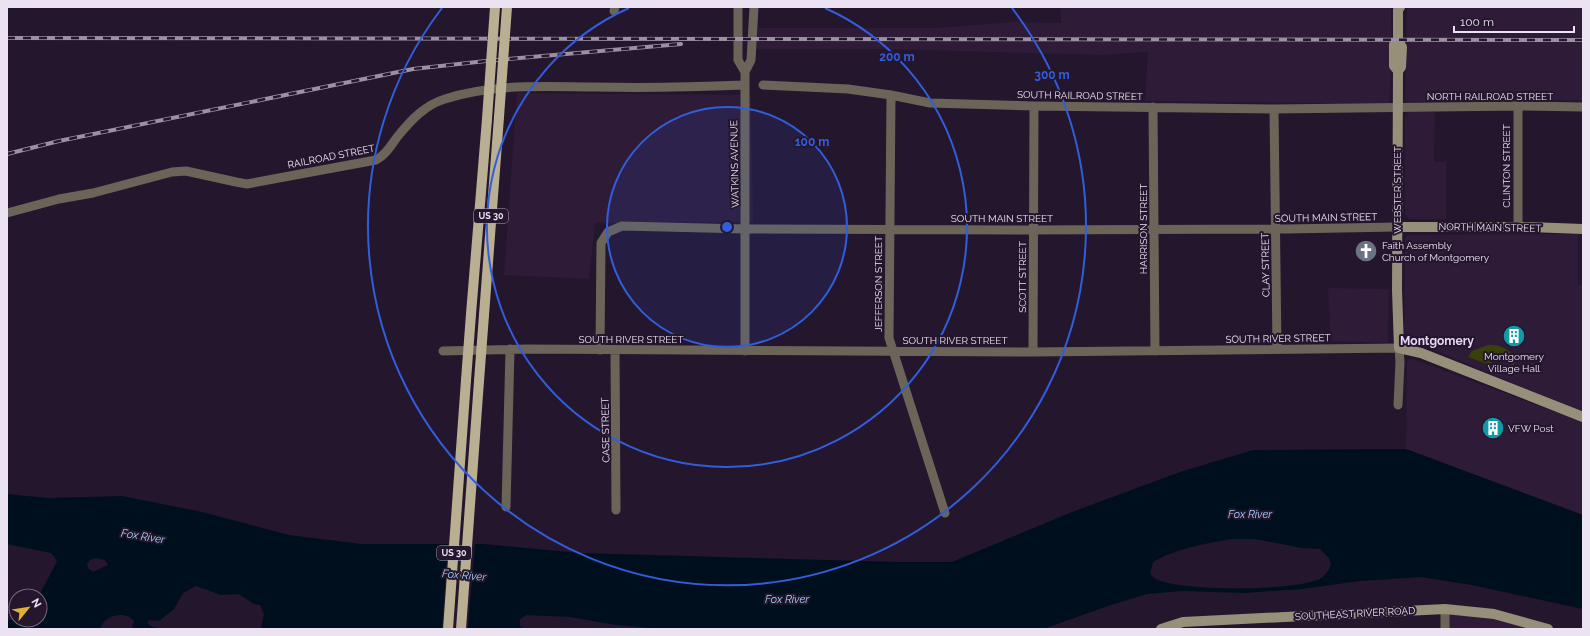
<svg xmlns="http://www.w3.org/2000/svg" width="1590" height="636" font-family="Raleway,sans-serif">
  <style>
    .built { fill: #2d1b38 }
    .green { fill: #38410a }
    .water { fill: #000f1d; fill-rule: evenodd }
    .pier { fill: #24162d }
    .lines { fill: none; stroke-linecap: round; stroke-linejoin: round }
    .street { stroke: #6a6558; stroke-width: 9 }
    .secondary { stroke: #968f79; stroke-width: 10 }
    .primary { stroke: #b9af93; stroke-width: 10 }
    .rail-casing { stroke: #9c91a4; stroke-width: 4 }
    .rail { stroke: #24162d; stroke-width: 2.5; stroke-dasharray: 8; stroke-linecap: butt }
    .primary-bridge { stroke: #b9af93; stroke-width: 10 }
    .ring { fill: none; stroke: #325ddb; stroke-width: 2 }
    .labels { text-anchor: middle; stroke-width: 4; stroke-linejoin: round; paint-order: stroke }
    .shield { fill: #24162d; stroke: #afa5b7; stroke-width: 1 }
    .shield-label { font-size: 9px; font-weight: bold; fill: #ebe2f2 }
    .street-label { font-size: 10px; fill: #ebe2f2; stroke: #24162d }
    .poi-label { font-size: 10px; fill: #ebe2f2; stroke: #24162d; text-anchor: start }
    .water-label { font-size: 11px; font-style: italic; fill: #a0d6fe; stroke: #24162d }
    .quarter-label { font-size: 12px; font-weight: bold; fill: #e8d6f5; stroke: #24162d }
    .centre { fill: #325ddb; stroke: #24162d; stroke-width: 2 }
    .ring-label { font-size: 12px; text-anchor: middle; font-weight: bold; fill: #325ddb; stroke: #24162d; stroke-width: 4; stroke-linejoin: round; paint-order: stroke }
  </style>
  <rect width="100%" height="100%" fill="#24162d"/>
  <path class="built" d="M1060,7H1391L1392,53L1389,104L1145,101L1148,52L1101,55L887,49H756L758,28H937L1012,22L1061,23Z
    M1407,7H1583V100L1409,102L1406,101L1405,99Z
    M517,93L751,95L753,222L595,223L589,279L504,275Z
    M1411,111L1435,112L1434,162H1446V219H1410L1405,215V117L1407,113Z
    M1578,234V285H1583V413L1425,346L1408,342L1404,331L1405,238L1408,235Z
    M1328,288L1389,289L1388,343L1331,341Z
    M1409,359H1413L1583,422V515L1406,449L1407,363Z
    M1448,613L1498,618L1537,629H1448Z"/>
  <path class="green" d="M1488,345C1498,344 1510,349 1514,358V367L1511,365L1508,357L1501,354L1495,355L1490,365L1468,357L1472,351Z"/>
  <path class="water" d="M1390,449H1406L1583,515V609L1472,585L1421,577L1360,581L1302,589L1245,593L1182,591L1147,594L1111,605L1043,629H661L616,625L570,617L527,615L520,619V626L524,629H261L264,614L260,605L254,604L239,594L221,595L196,586L183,593L174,609L159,621L149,620L147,623L152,627L166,629H128L132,628L134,621C125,610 104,615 100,629H7V620H40L39,596L57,561L51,553L7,544V494L47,498L122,496L202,512L289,535L362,544H483L580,553L899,562H952L1072,512L1180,472L1253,450ZM1231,539H1255L1302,548L1320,549L1329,558L1331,565C1329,570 1325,576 1320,579C1294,591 1182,592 1156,579C1153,578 1152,576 1150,573L1153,562C1177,548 1204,544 1231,539ZM96,558L105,560L108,565L93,572L88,568L87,564L90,560Z"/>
  <path class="pier" d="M448,542H475L468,629H442Z"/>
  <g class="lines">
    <path class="street" d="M738,7V60L745,72V351
      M614,11L615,7
      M745,72L751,60L754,7
      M763,85L848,89L891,95L930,103L1034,106L1274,109L1518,106L1583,107
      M891,95L889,338L945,513
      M1518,106V227
      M1153,107L1155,351
      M1274,109L1277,349
      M7,213L59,199L93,193L172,172L186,171L236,182L247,184L376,160C386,155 391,145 398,136C411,120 425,105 445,99C493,83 546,87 596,87C645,88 695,87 744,85
      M600,350L601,243L608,232L622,226L746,229L1024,230L1287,229L1397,227
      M615,350L616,510
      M443,351L527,349L1033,352L1399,348L1400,362L1398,405
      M1033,352L1034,106
      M506,507L510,349
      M1445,609V629"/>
    <path class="secondary" d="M1400,7L1398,10V41L1402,47L1401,67L1398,71L1397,290L1399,348L1421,353L1583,417
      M1398,71L1394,66V44L1398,41
      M1397,227H1529L1583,229
      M1161,629L1183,622L1445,609L1494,614L1548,629"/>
    <path class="primary" d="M471,314L487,119
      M484,315L499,117
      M448,629L466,380
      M461,629L479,381"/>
    <g class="rail-casing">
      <path id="rail" d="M7,38L1583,40
        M7,154L59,141L413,69L486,61L681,44"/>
    </g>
    <use href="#rail" class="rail"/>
    <path class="primary-bridge" d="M499,117L507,7
      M487,119L495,7
      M466,380L471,314
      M479,381L484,315"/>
  </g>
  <circle cx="727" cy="227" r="120" fill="#325ddb" fill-opacity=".12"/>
  <g class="ring">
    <circle cx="727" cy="227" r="120"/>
    <path d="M825 8A240 240 0 1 1 629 8"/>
    <path d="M1012 8A359 359 0 1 1 442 8"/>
  </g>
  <defs>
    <g id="church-disc" transform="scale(1.15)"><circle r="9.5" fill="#6b7280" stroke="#24162d"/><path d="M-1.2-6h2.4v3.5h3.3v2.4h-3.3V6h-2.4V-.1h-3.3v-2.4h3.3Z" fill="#fff"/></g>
    <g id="building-disc" transform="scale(1.15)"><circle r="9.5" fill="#0f9aa8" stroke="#24162d"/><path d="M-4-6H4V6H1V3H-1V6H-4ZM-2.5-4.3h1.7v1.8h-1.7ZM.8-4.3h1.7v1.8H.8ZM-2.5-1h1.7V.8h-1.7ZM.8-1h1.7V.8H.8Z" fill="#fff"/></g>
  </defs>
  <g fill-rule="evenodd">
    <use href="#church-disc" x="1366" y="251"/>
    <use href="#building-disc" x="1514" y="336"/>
    <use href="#building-disc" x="1493" y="428"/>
  </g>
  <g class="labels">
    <g class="shield">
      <rect x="474" y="209" width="34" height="14" rx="3"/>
      <rect x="437" y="546" width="34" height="14" rx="3"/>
    </g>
    <g class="shield-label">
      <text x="491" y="219">US 30</text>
      <text x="454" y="556">US 30</text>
    </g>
    <g class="street-label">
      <text transform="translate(1080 95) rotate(1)" y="4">SOUTH RAILROAD STREET</text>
      <text x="1490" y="100">NORTH RAILROAD STREET</text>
      <text transform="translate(331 156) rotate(-11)" y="4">RAILROAD STREET</text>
      <text transform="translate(734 164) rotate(-91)" y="4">WATKINS AVENUE</text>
      <text transform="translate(1506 166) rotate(-90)" y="4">CLINTON STREET</text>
      <text transform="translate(1397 190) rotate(-90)" y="4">WEBSTER STREET</text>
      <text transform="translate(1326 217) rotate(-1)" y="4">SOUTH MAIN STREET</text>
      <text x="1002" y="222">SOUTH MAIN STREET</text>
      <text transform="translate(1490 227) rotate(1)" y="4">NORTH MAIN STREET</text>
      <text transform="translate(1143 229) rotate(-90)" y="4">HARRISON STREET</text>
      <text transform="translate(1265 265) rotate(-91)" y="4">CLAY STREET</text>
      <text transform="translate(1022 277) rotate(-90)" y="4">SCOTT STREET</text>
      <text transform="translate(878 284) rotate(-90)" y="4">JEFFERSON STREET</text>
      <text transform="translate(1278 338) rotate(-1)" y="4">SOUTH RIVER STREET</text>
      <text x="631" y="343">SOUTH RIVER STREET</text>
      <text x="955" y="344">SOUTH RIVER STREET</text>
      <text transform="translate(605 430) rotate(-91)" y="4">CASE STREET</text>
      <text transform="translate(1355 613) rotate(-3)" y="4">SOUTHEAST RIVER ROAD</text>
    </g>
    <g class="poi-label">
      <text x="1382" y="249">Faith Assembly<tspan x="1382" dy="12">Church of Montgomery</tspan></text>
      <text x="1514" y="360" text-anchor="middle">Montgomery<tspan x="1514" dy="12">Village Hall</tspan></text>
      <text x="1508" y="432">VFW Post</text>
    </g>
    <g class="water-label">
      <text x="1250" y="518">Fox River</text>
      <text transform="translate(143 536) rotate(9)" y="4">Fox River</text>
      <text transform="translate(464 575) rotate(5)" y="4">Fox River</text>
      <text x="787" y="603">Fox River</text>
    </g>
    <g class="quarter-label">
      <text x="1437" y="345">Montgomery</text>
    </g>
  </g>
  <circle cx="727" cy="227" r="6" class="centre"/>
  <g class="ring-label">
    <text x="897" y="61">200 m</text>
    <text x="1052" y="79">300 m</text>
    <text x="812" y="146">100 m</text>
  </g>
  <rect width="1590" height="636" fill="none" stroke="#ebe2f2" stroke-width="16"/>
  <g transform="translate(28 608) rotate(60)"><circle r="19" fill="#24162d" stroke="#74687c"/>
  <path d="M0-3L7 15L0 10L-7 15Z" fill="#ddb133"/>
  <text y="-6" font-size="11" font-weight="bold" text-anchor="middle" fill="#ebe2f2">N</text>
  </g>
  <path d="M1454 26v6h120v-6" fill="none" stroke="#ebe2f2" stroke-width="2"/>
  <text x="1460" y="26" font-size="12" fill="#ebe2f2" stroke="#24162d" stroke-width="3" paint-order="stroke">100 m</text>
</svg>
